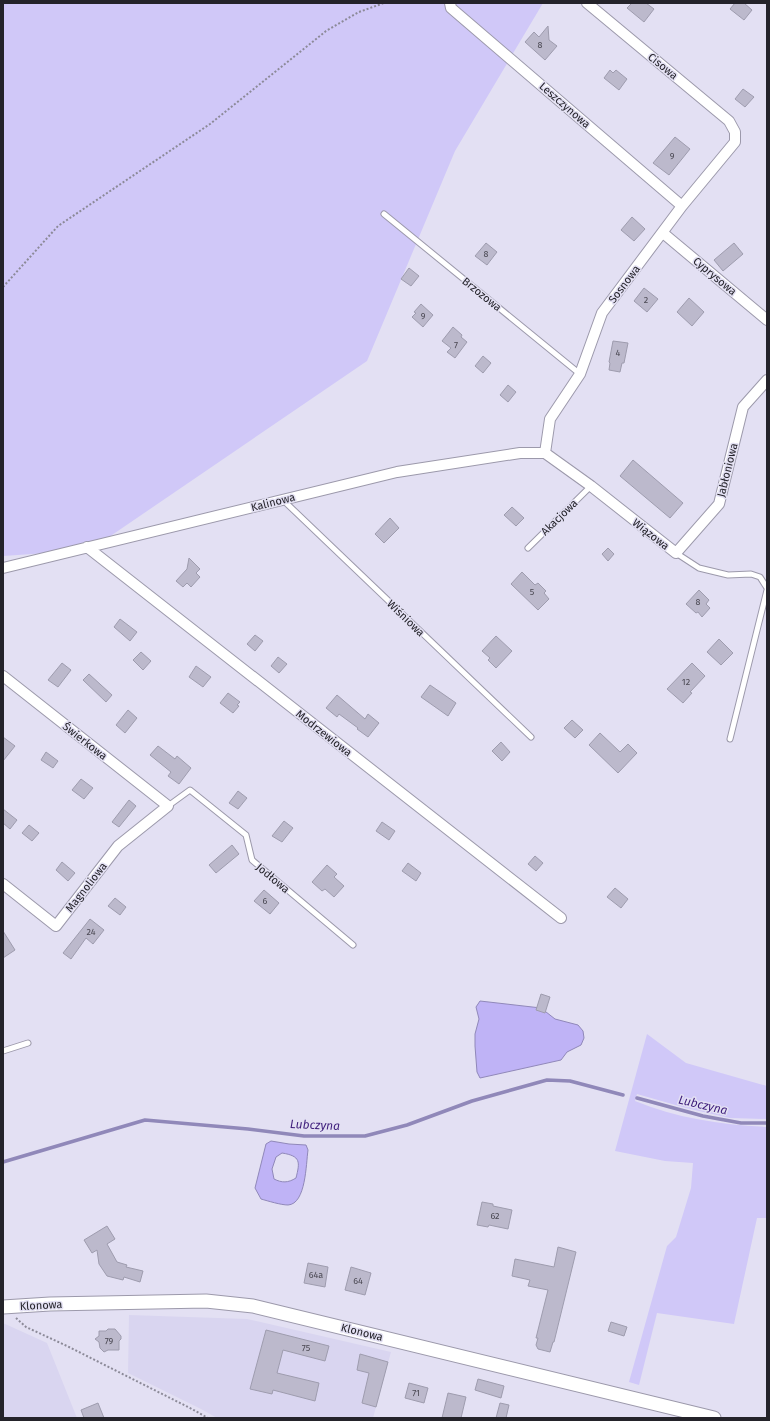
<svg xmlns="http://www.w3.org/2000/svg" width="770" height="1421" font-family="'Fira Sans',sans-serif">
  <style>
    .built { fill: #d9d5f0 }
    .green { fill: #d0c8f8 }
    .water { fill: #bfb3f6; stroke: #9088b9; fill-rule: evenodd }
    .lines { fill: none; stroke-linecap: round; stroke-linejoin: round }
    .stream { stroke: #9088b9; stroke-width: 3.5 }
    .building { fill: #bcb9cc; stroke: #9e9cae }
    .service-casing { stroke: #9c99ab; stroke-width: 7 }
    .minor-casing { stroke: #9c99ab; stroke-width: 12 }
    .tertiary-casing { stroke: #9c99ab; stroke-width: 15 }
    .path { stroke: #8c8a98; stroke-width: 2; stroke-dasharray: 2 2; stroke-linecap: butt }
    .service { stroke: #fff; stroke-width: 5 }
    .minor { stroke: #fff; stroke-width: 10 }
    .tertiary { stroke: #fff; stroke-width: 13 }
    .labels { text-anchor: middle; stroke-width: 3; stroke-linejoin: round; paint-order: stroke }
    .number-label { font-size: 9px; fill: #4a4852 }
    .street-label { font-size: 11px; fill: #24232a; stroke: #e3e0f3 }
    .water-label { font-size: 12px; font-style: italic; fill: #3e1d7b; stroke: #e3e0f3 }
  </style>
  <rect width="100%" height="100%" fill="#e3e0f3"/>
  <path class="built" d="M129,1315L247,1319L391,1352L373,1418H217L201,1409L128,1373Z
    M3,1323L47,1343L77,1418H3Z"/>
  <path class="green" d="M3,3H543L455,151L367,361L90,550L3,556Z
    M647,1034L686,1063L767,1086V1119L730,1118L686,1108L637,1094L635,1101C676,1118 722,1125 767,1127V1218H757L734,1324L657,1313L639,1385L629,1382L667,1246L676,1237L691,1188L693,1163L665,1161L615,1151Z"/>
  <path class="water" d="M480,1001L541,1008L555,1019L578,1025L583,1031L584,1038L581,1045L567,1052L561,1060L480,1078L477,1072L475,1046V1034L479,1019L476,1007Z
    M271,1141L289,1144L306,1145L308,1150C306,1164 306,1204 288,1205C281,1205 268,1201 261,1199L255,1188L266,1144ZM282,1153C301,1156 300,1162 296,1178C288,1183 282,1183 274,1179L272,1169L276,1157Z"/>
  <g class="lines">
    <path class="stream" d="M637,1098L703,1116L741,1123H767
      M3,1162L145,1120L248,1129L304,1136H365L407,1125L472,1101L547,1080L570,1081L623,1095"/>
  </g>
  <path class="building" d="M632,3H646L654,9L644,22L627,8Z
    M735,3H744L752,10L744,20L730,9Z
    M548,26L549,40L557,46L545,60L525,42L534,32L539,37Z
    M610,70L613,73L616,70L627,79L619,90L604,78Z
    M743,89L754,97L745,107L735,99Z
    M675,137L690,149L669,175L653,163Z
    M632,217L645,229L634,241L621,230Z
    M486,243L497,252L487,265L475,256Z
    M734,243L743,254L723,271L714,260Z
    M409,268L419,276L411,286L401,279Z
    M644,288L658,299L647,312L634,301Z
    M689,298L704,312L692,326L677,312Z
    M421,304L433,315L423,327L412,317L416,313L414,312Z
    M453,327L462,335L461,337L467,342L455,358L447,352L451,348L442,341Z
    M613,341L628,343L624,363H622L620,372L609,370L610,363L609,362Z
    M483,356L491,363L483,373L475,366Z
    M508,385L516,392L508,402L500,395Z
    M633,460L683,503L670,518L620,476Z
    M512,507L524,518L516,526L504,515Z
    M390,518L399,528L384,543L375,534Z
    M608,548L614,554L608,561L602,554Z
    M189,558L200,569L196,573L200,577L191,587L187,583L183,587L176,581L187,569Z
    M522,572L535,585L538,583L546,591L544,593L549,599L538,610L511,584Z
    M699,590L709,600L706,604L710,608L702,617L698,612L696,613L686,604Z
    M120,619L137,632L130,641L114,627Z
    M255,635L263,641L255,651L247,644Z
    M496,636L512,651L496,668L488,660L490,658L482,651Z
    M719,639L733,653L721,665L707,652Z
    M141,652L151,661L143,670L133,660Z
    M278,657L287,664L279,673L271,666Z
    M62,663L71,670L58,687L48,680Z
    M692,663L705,676L690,692L692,693L683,703L667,689Z
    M196,666L211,677L203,687L189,677Z
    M89,674L112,695L106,702L83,680Z
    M430,685L456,703L448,716L421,697Z
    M228,693L240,702L237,705L239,706L233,713L220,703Z
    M337,695L365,719L368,714L379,723L368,737L357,729L358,728L339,714L337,717L326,708Z
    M128,710L137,718L125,733L116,725Z
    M572,720L583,730L575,738L564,728Z
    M600,733L620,752L628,744L637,753L618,773L589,745Z
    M3,737L15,746L3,761Z
    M501,742L510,752L502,761L492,751Z
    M158,746L175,759L177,756L191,768L179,784L168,776L171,772L150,755Z
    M46,752L58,761L53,768L41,760Z
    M81,779L93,788L84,799L72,790Z
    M238,791L247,798L238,809L229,803Z
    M129,800L136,806L119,827L112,822Z
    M3,809L17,820L10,829L3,823Z
    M284,821L293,828L282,842L272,836Z
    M382,822L395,831L389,840L376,831Z
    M29,825L39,833L32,841L22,833Z
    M232,845L239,854L216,873L209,865Z
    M535,856L543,863L536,871L528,864Z
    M62,862L75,873L68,881L56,870Z
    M408,863L421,873L416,881L402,871Z
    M327,865L337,874L334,877L344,886L334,897L325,889L322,891L312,882Z
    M615,888L628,899L621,908L607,897Z
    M264,890L279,903L270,914L254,901Z
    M115,898L126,907L120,915L108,906Z
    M90,919L104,930L93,944L86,938L71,959L63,953Z
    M3,931L15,950L3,958Z
    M541,994L550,997L545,1013L536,1010Z
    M482,1202L493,1204V1206L512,1210L508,1229L489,1225L488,1227L477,1225Z
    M107,1226L115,1239L107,1244L117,1262L127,1265L126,1267L143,1271L140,1282L124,1277L123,1280L107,1276L99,1264L97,1250L92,1253L84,1240Z
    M558,1247L576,1252L554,1342H553L550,1352L538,1349L536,1345L538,1338H536L548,1290L528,1286L530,1280L512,1276L515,1259L554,1267Z
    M308,1263L328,1267L325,1287L304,1283Z
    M351,1267L371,1273L365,1295L345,1290Z
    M611,1322L627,1327L624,1336L608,1331Z
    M108,1329H115L121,1336V1339L119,1341V1350H108L104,1352L100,1348L99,1342L95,1339L99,1336V1331H106Z
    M266,1330L329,1346L325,1361L283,1350L277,1373L319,1383L315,1401L273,1390L272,1394L250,1389Z
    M360,1354L388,1362L376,1407L362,1403L369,1373L357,1370Z
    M478,1379L504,1386L501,1398L475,1390Z
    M409,1383L428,1388L424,1403L405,1398Z
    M448,1393L466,1397L461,1418H442Z
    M98,1403L104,1418H84L81,1410Z
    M500,1403L509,1405L506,1418H496Z"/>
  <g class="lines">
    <g class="service-casing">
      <path id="service" d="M384,214L580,374
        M283,500L531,737
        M528,548L591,486
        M676,553L699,568L728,575L751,574L760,577L767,588
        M730,739L767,590
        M168,806L190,790L246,835L252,860L353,945
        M3,1051L28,1043"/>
    </g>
    <g class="minor-casing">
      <path id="minor" d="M450,3L451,8L682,206
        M663,233L767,320
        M545,453L550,419L580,374L602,313L682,206L735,142V132L729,121L587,3
        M545,453L591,486L676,553L719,504L743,407L767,380
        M87,547L561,918
        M3,568L397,472L520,453H545
        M3,676L168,806L118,846L56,926L3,884"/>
    </g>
    <g class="tertiary-casing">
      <path id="tertiary" d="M3,1307L50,1304L206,1301L253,1306L714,1418"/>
    </g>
    <path class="path" d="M3,287L58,226L210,124L326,31L359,12L384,3
      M16,1318L26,1327L67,1346L190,1408L208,1418"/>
    <use href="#service" class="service"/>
    <use href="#minor" class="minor"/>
    <use href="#tertiary" class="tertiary"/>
  </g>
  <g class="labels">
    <g class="number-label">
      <text x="540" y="48">8</text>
      <text x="672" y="159">9</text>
      <text x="486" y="257">8</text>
      <text x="646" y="303">2</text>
      <text x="423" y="319">9</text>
      <text x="456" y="348">7</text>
      <text x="618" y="356">4</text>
      <text x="532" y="595">5</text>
      <text x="698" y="605">8</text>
      <text x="686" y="685">12</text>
      <text x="265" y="904">6</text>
      <text x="91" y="935">24</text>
      <text x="495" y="1219">62</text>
      <text x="316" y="1278">64a</text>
      <text x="358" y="1284">64</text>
      <text x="109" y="1344">79</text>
      <text x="306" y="1351">75</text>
      <text x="416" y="1396">71</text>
    </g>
    <g class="street-label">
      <text transform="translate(663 66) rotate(39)" y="4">Cisowa</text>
      <text transform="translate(565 105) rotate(41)" y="4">Leszczynowa</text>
      <text transform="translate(715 276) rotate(40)" y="4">Cyprysowa</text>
      <text transform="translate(624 284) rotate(-53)" y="4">Sosnowa</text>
      <text transform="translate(482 294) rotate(39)" y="4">Brzozowa</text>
      <text transform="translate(727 470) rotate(-76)" y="4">Jabłoniowa</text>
      <text transform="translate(273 502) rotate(-14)" y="4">Kalinowa</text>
      <text transform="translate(559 517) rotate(-44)" y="4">Akacjowa</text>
      <text transform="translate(651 534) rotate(38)" y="4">Wiązowa</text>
      <text transform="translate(406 618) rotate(44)" y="4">Wiśniowa</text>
      <text transform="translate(324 733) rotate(38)" y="4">Modrzewiowa</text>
      <text transform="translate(85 741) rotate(38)" y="4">Świerkowa</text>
      <text transform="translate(273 878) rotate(40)" y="4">Jodłowa</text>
      <text transform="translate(86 887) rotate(-52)" y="4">Magnoliowa</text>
      <text transform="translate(41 1305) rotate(-3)" y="4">Klonowa</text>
      <text transform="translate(362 1332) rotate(14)" y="4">Klonowa</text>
    </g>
    <g class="water-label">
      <text transform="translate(703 1105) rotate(13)" y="4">Lubczyna</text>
      <text transform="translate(315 1125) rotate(2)" y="4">Lubczyna</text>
    </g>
  </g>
  <rect width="770" height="1421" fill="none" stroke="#24232a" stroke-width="8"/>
</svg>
